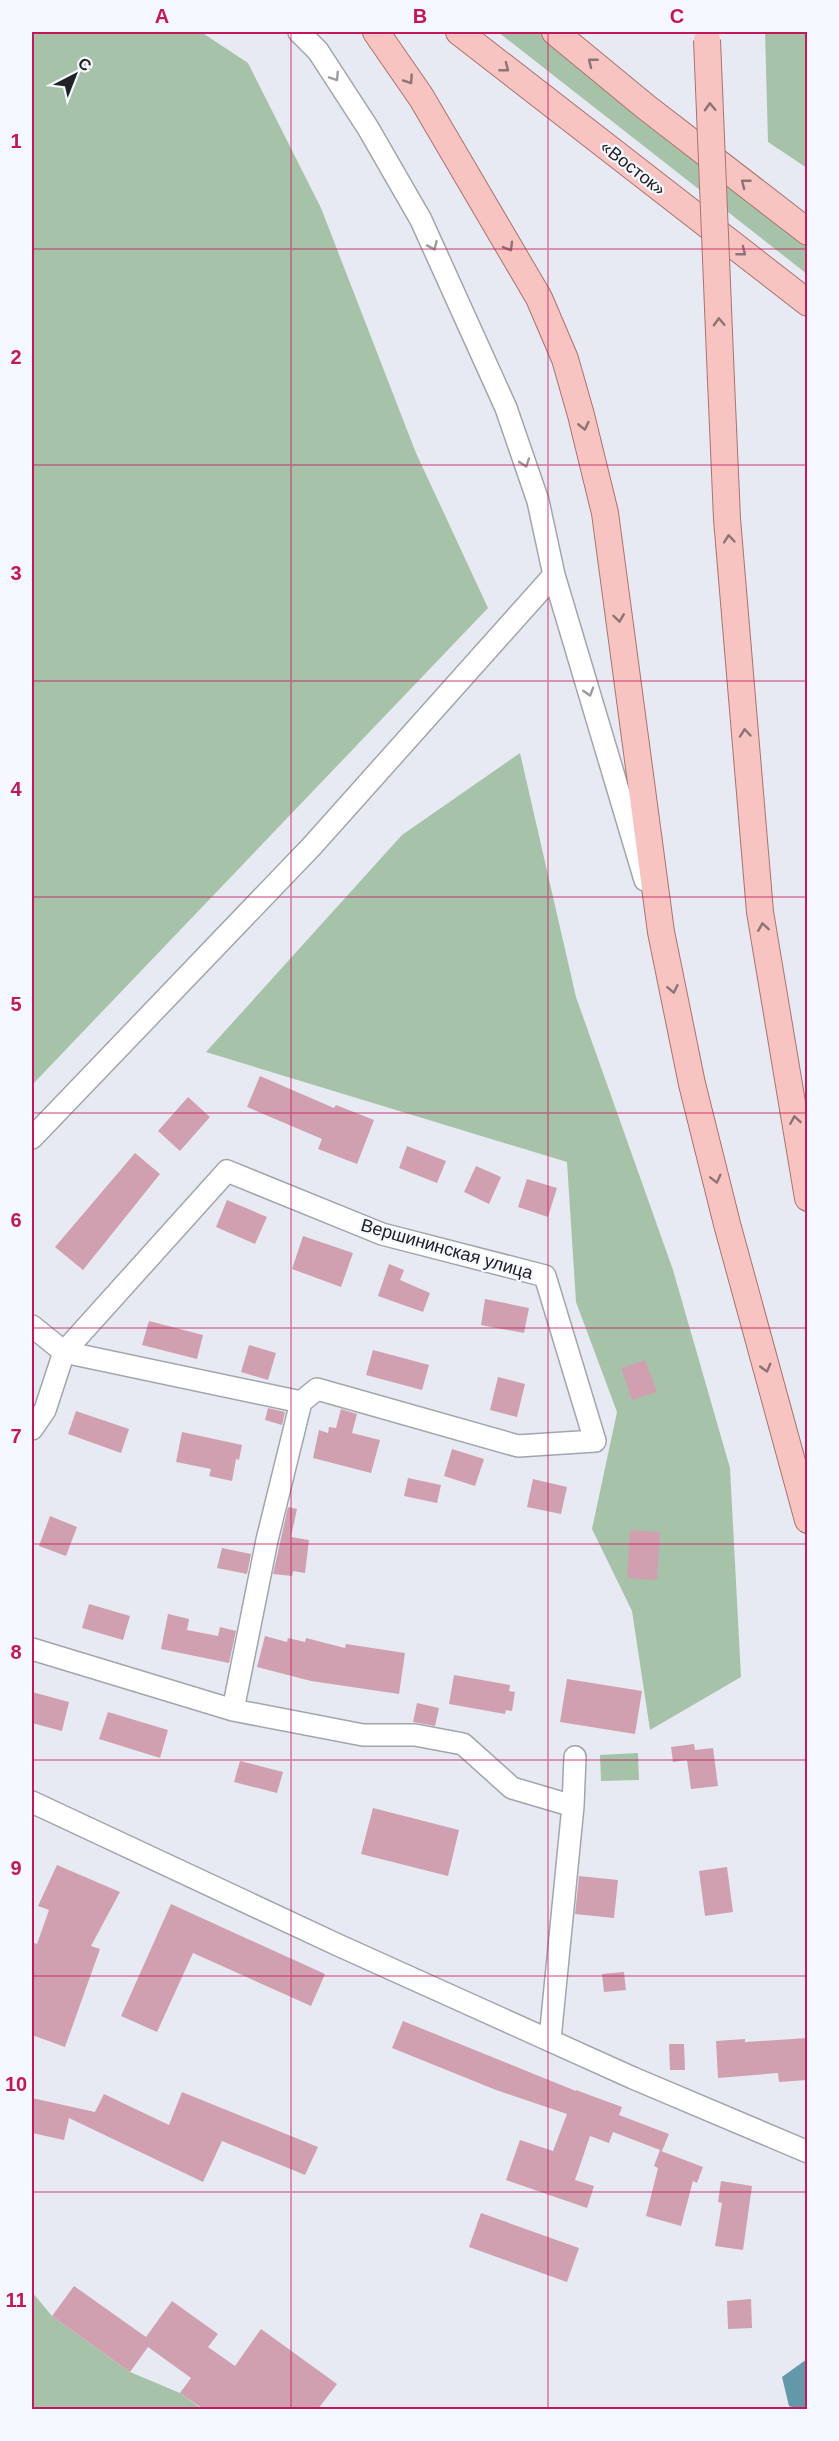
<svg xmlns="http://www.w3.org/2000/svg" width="839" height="2441" font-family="Helvetica,sans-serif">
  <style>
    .green { fill: #a6c3a9 }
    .water { fill: #6298a7 }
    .building { fill: #d1a0b0 }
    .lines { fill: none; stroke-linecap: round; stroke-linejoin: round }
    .minor-casing { stroke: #a2a5ad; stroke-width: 24 }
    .major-casing { stroke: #aa7270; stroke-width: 28 }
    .minor { stroke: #fff; stroke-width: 21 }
    .major { stroke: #f8c4c2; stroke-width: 26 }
    .major-bridge-casing { stroke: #aa7270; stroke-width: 28; stroke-linecap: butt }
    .major-bridge { stroke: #f8c4c2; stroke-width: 26 }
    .oneway { stroke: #8c7374 }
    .oneway2 { stroke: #9b9c9d }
    .grid { fill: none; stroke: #c2185b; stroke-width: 1.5; stroke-opacity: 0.55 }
    .labels { text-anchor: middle; stroke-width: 4.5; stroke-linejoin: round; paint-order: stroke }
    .street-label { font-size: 18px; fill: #212225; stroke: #f5f8fe }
    .neatline { fill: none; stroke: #c2185b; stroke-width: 2 }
    .grid-label { font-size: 20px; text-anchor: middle; font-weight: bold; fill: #c2185b }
  </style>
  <rect width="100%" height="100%" fill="#e7eaf2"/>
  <path class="green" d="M32,32H201L248,63L321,208L416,453L488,608L32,1085Z
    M498,32H539L807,246V274Z
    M765,32H807V168L768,142Z
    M520,753L576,997L673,1270L730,1468L741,1677L650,1730L632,1611L592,1529L617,1412L576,1302L567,1162L206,1052L402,835Z
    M638,1753L639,1780L601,1781L600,1755Z
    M32,2292L52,2316L130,2372L180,2393L202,2409H32Z"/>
  <path class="water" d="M807,2359V2409H798L789,2406L782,2377Z"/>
  <path class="building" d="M260,1076L334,1108L336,1105L374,1120L357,1164L318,1149L322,1139L247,1107Z
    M188,1097L210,1117L180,1151L158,1131Z
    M407,1146L446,1161L437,1183L399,1168Z
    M135,1153L160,1174L83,1270L55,1247Z
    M476,1166L501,1177L489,1204L464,1192Z
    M527,1179L557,1188L548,1217L518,1207Z
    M227,1200L267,1217L255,1244L216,1227Z
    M303,1236L353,1253L341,1287L292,1269Z
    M389,1264L404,1270L400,1280L430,1293L423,1312L378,1296Z
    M485,1299L529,1308L524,1333L481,1325Z
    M149,1321L203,1335L197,1359L142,1345Z
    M249,1345L276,1353L268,1380L241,1372Z
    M373,1350L429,1365L422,1390L366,1375Z
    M645,1360L657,1392L632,1400L621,1368Z
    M498,1377L525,1384L517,1417L490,1410Z
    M268,1408L285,1412L282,1425L265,1420Z
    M341,1409L357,1414L352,1433L380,1440L371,1473L313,1458L319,1430L328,1433L329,1427L336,1428Z
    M76,1411L129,1429L121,1453L68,1434Z
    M182,1432L242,1445L239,1460L236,1459L232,1481L209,1476L211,1469L176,1462Z
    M452,1449L484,1459L475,1486L444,1476Z
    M408,1478L441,1485L437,1503L404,1496Z
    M533,1479L567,1487L561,1514L527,1507Z
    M288,1507L297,1509L291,1537L309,1540L305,1573L293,1571L292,1576L273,1574Z
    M50,1516L77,1527L66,1556L39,1546Z
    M630,1530L660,1532L657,1580L627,1578Z
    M222,1548L251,1554L247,1574L217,1568Z
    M89,1604L130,1616L123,1640L82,1628Z
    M168,1614L189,1619L187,1630L218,1636L220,1627L236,1631L229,1663L161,1649Z
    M265,1636L287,1642L288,1638L305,1642L306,1638L345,1648L346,1644L405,1653L399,1694L311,1681L257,1667Z
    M454,1675L510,1685L509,1691L515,1692L512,1711L506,1710L505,1714L449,1704Z
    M567,1679L642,1691L635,1734L560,1722Z
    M32,1692L69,1702L62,1731L32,1723Z
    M417,1703L439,1708L435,1726L413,1722Z
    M108,1712L168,1730L160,1758L99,1739Z
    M694,1744L695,1750L713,1748L718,1786L691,1789L687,1760L673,1762L671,1747Z
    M240,1761L283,1772L277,1793L234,1782Z
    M373,1808L459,1830L448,1876L361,1854Z
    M57,1865L120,1892L91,1946L100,1949L65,2047L32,2035V1942L37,1944L49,1910L38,1906Z
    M727,1867L733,1912L705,1916L699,1871Z
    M579,1876L618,1880L614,1918L575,1914Z
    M171,1904L325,1974L311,2006L193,1953L157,2032L121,2016Z
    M624,1972L626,1990L604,1992L602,1974Z
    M403,2021L576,2091V2090L622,2107L619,2115L669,2134L662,2151H661L703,2167L697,2183L693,2181L681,2226L646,2216L658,2168L654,2166L660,2150L613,2132L609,2143L590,2136L575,2180L594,2186L587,2208L506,2180L520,2140L553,2151L567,2114L496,2090L392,2048Z
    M807,2038V2080L779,2082L778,2073L718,2078L716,2041L745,2039V2042Z
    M669,2044H684L685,2070H670Z
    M182,2092L318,2147L305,2175L222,2141L203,2182L69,2118L64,2140L32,2133V2098L95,2112L104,2094L169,2125Z
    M721,2181L752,2186L743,2250L715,2246L722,2203L718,2202Z
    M481,2213L579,2248L567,2282L469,2247Z
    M74,2286L146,2337L172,2301L218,2334L208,2347L235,2366L261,2329L337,2384L318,2409H203L180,2393L191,2378L148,2347L130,2372L52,2316Z
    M751,2299L752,2328L728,2329L727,2301Z"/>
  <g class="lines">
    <g class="minor-casing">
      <path id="minor" d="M299,32L318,51L368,128L421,220L506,408L538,501L554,575L645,880
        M32,1138L312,846L554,575
        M32,1326L64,1352L301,1402L317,1389L518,1446L595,1441L545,1276L382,1234L227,1171L64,1352L45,1410L32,1429
        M32,1649L233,1710L363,1735H415L463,1744L512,1788L573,1806
        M233,1710L267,1540L301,1402
        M32,1802L338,1945L633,2078L808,2152
        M550,2039L573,1806L575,1757"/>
    </g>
    <g class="major-casing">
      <path id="major" d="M376,32L421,97L539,298L565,359L581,415L605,513L661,932L692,1084L727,1224L808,1520
        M459,32L808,303
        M555,32L646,107L808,232
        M721,381L727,519L760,912L808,1198"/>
    </g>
    <use href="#minor" class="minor"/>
    <use href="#major" class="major"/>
    <g class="major-bridge-casing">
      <path id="major-bridge" d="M707,40L721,381"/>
    </g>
    <use href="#major-bridge" class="major-bridge"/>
  </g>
  <defs><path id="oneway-chevron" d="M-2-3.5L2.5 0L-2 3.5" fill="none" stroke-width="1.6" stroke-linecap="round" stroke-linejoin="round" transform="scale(1.5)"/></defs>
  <g class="oneway">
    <use href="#oneway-chevron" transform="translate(592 62) rotate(-141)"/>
    <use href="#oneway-chevron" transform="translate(505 68) rotate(38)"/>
    <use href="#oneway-chevron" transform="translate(409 80) rotate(56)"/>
    <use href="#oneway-chevron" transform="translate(710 107) rotate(-92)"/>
    <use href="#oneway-chevron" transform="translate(745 183) rotate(-142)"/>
    <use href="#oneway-chevron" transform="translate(509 247) rotate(60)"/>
    <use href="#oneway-chevron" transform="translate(742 252) rotate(38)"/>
    <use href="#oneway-chevron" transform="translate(719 322) rotate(-92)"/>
    <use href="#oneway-chevron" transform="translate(584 426) rotate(77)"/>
    <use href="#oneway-chevron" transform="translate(729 539) rotate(-95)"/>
    <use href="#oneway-chevron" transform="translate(619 618) rotate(82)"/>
    <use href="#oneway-chevron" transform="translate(745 733) rotate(-95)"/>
    <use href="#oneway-chevron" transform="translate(763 927) rotate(-99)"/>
    <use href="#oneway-chevron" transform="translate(673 989) rotate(78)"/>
    <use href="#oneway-chevron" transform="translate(795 1120) rotate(-99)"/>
    <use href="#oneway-chevron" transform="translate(716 1179) rotate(76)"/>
    <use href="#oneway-chevron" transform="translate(766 1368) rotate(75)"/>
  </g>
  <g class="oneway2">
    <use href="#oneway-chevron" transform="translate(335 77) rotate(57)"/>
    <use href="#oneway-chevron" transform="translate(433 246) rotate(66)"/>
    <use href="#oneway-chevron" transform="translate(525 463) rotate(71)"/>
    <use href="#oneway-chevron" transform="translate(589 692) rotate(73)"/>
  </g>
  <path class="grid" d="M291,32V2410M548,32V2410M32,249H808M32,465H808M32,681H808M32,897H808M32,1113H808M32,1328H808M32,1544H808M32,1760H808M32,1976H808M32,2192H808"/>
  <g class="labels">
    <g class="street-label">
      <text transform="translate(633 168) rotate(38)" y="6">«Восток»</text>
      <text transform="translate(447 1249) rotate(16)" y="6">Вершининская улица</text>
    </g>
  </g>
  <rect width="839" height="2441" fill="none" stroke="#f5f8fe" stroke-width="66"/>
  <g transform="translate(75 75) rotate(42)" stroke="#f5f8fe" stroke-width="4.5" paint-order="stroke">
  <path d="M0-4.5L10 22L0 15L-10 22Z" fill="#212225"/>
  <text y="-9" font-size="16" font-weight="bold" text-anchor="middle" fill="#212225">С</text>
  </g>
  <rect x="33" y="33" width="773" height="2375" class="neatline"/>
  <g class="grid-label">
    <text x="162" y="23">A</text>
    <text x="420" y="23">B</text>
    <text x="677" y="23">C</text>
    <text x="16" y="148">1</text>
    <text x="16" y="364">2</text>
    <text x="16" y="580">3</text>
    <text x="16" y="796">4</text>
    <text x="16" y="1011">5</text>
    <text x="16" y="1227">6</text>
    <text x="16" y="1443">7</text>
    <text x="16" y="1659">8</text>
    <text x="16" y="1875">9</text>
    <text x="16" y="2091">10</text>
    <text x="16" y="2307">11</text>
  </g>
</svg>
